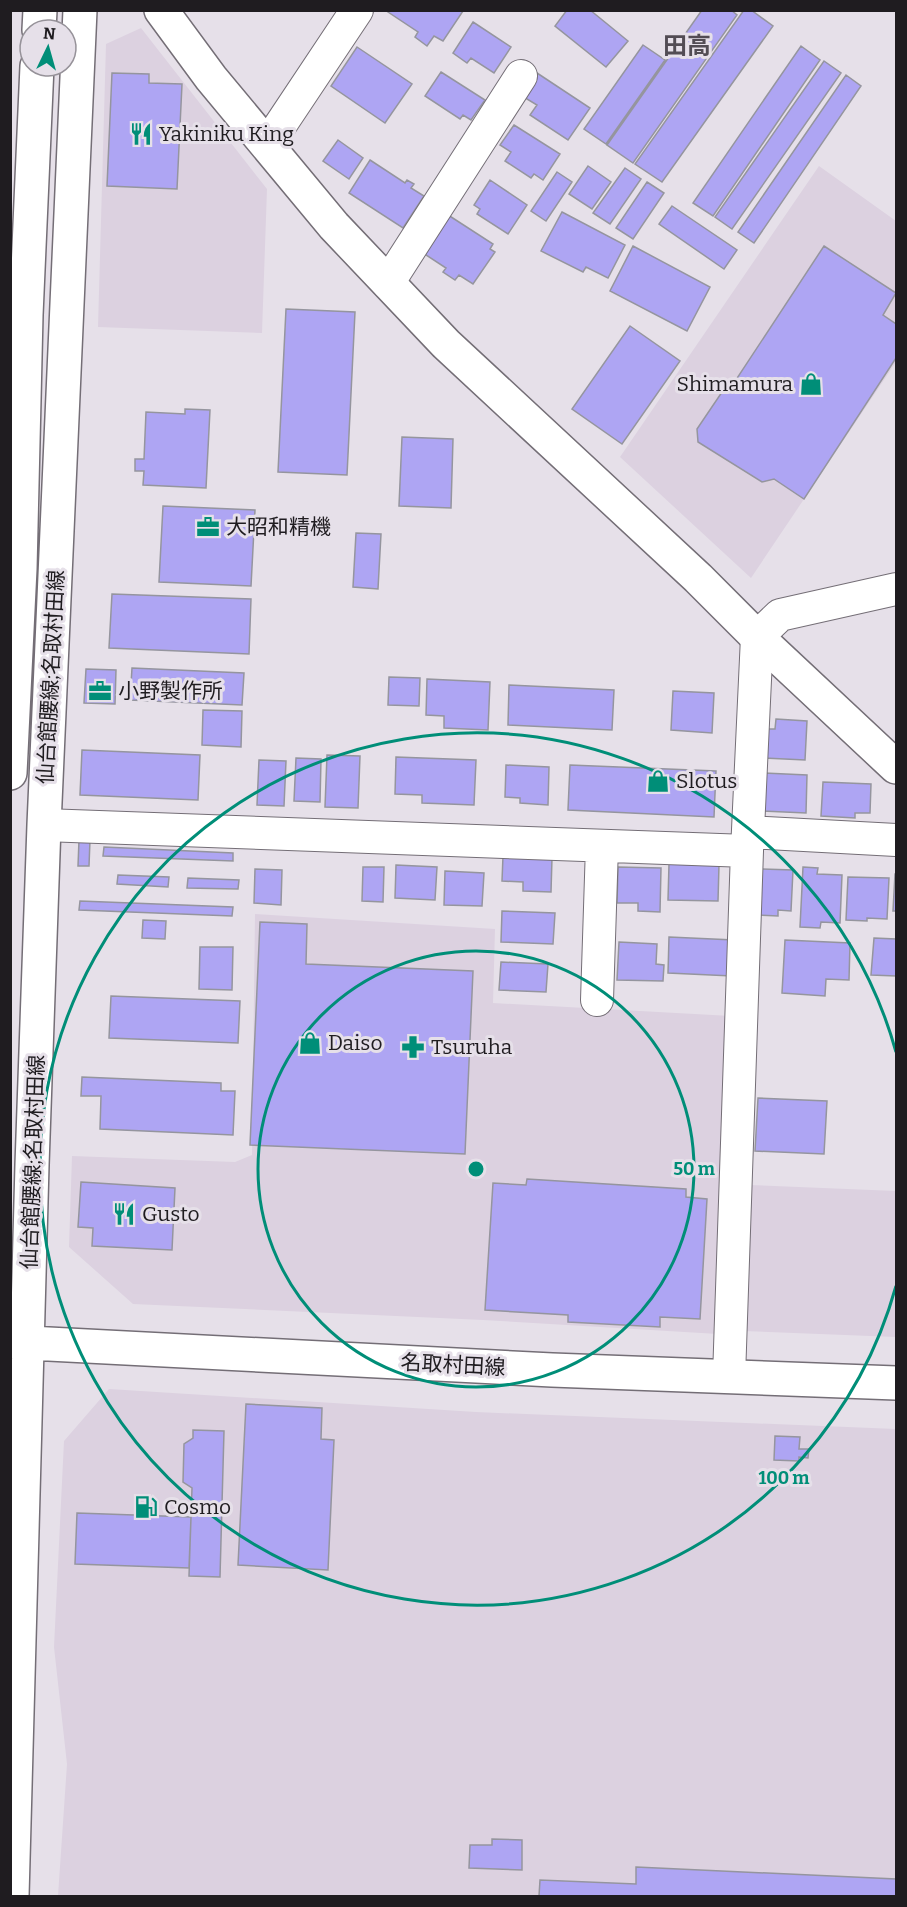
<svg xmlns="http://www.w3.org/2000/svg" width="907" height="1907" font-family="Bitter,'Noto Sans JP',serif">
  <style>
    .built { fill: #dcd1e0 }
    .building { fill: #aea5f3; stroke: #95959e; stroke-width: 1.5 }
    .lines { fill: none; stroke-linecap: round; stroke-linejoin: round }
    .street-casing { stroke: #746e76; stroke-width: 34 }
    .secondary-casing { stroke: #746e76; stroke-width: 36 }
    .street { stroke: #fff; stroke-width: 32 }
    .secondary { stroke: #fff; stroke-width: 33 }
    .ring { fill: none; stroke: #008e78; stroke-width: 3 }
    .labels { text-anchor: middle; stroke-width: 6; stroke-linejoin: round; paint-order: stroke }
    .poi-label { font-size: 21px; fill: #1f1c20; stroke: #e6e0e9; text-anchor: start }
    .street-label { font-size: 21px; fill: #1f1c20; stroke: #e6e0e9 }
    .quarter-label { font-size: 24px; font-weight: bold; fill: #524c54; stroke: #e6e0e9 }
    .centre { fill: #008e78; stroke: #e6e0e9; stroke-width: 3 }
    .ring-label { font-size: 18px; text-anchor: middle; font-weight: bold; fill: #008e78; stroke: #e6e0e9; stroke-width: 6; stroke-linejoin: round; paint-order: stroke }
  </style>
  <rect width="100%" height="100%" fill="#e6e0e9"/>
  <path class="built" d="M141,28L267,189L262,333L98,327L106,44Z
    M819,166L896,221V362L751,578L620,457Z
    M255,914L495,929L493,1003L731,1016L718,1334L483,1320L133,1304L69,1247L72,1156L235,1162L252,1155Z
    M749,1185L896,1191V1337L743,1331Z
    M109,1389L476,1412L896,1429V1896H58L67,1764L54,1647L64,1441Z"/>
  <path class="building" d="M385,10H461L463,11L443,41L434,36L427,46L415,37L418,32Z
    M567,10H590L628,41L606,67L555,26Z
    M702,10H731L737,15L633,163L607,145Z
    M744,10H751L773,26L662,182L635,164Z
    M473,22L511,47L494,73L471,58L467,63L453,53Z
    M643,45L665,60L606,144L584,129Z
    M801,46L820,60L713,216L693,203Z
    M357,47L412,84L385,123L331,86Z
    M824,61L841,73L732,229L715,217Z
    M441,72L485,100L471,120L463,115L460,119L425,96Z
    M112,73L149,74V83L182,84L177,189L107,186Z
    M537,73L590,108L568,140L530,115L537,105L522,96Z
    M846,75L861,86L754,243L738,232Z
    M514,125L560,154L543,180L534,174L531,178L505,161L511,152L500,145Z
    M338,140L363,158L349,179L323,161Z
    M370,160L405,183L407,180L414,184L411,188L424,196L403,228L349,193Z
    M588,166L611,182L592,209L569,194Z
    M625,168L641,179L610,224L593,213Z
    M557,172L572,182L546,221L531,211Z
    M490,180L527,205L508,234L477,214L480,209L474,205Z
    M647,182L664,193L633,239L616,228Z
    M672,206L737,250L724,269L659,224Z
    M562,212L625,245L608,278L586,267L583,272L541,251Z
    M445,213L493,244L490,249L495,252L473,284L459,275L455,280L443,272L446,268L420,251Z
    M633,246L710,287L687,331L610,291Z
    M824,246L896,293L883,315L896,324V358L804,499L774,479L762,482L698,442L697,429L722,392H728Z
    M286,309L355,312L347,475L278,472Z
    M630,326L680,361L622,444L572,409Z
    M185,409L210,410L206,488L143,485L144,471H135V459H144L146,412L185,414Z
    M402,437L453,439L451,508L399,506Z
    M163,506L255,510L251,586L159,582Z
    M356,533L381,534L378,589L353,587Z
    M112,594L251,599L249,654L109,648Z
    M132,668L244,673L242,705L130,700Z
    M86,669L116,670L115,704L84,703Z
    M389,677L420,678L419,706L388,705Z
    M427,679L490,682L488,730L444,728V716L426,715Z
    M509,685L614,690L612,730L508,725Z
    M673,691L714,693L712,733L671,730Z
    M203,710L242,711L241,747L202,745Z
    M776,719L807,721L805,760L764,758L765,729H775Z
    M82,750L200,755L198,800L80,795Z
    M327,755L360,756L358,808L325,807Z
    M396,757L476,760L474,805L422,803V795L395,794Z
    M296,758L321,759L320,802L294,801Z
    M259,760L286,761L284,806L257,805Z
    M506,765L549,767L548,805L520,803V798L505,797Z
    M570,765L716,771L714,817L568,810Z
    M764,773L807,775L806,813L762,811Z
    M823,782L871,784L870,813H855V818L821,816Z
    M79,840H90L89,866H78Z
    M104,847L233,853V861L103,856Z
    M503,856L552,858L551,892L523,891V882L502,881Z
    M669,864L719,865L718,901L668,900Z
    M396,865L437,867L435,900L395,898Z
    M363,867H384L383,902L362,901Z
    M618,867L661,868L660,912L638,911V903H617Z
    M803,867L818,868L817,874L842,875L840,923L821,922L820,928L800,927Z
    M255,869L282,870L281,905L254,903Z
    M760,869L793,870L791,911L778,910V916L758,915Z
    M445,871L484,873L482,906L444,905Z
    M895,874H896V911H893Z
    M118,875L169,877L168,887L117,884Z
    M848,877L889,878L887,919L867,918V921L846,920Z
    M188,878L239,880L238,889L187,888Z
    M80,901L233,907L232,916L79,910Z
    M502,911L555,913L553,944L501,942Z
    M143,920L166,921L165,939L142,938Z
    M260,922L307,924L306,964L473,971L465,1154L250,1145Z
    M669,937L734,940L732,976L668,973Z
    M874,938L896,939V976L871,975Z
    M785,940L850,943L849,980L826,979L825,996L782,993Z
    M619,942L657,944L656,964L664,965L663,981L617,980Z
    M200,947H233L232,990L199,989Z
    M501,962L548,964L546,992L499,990Z
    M111,996L240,1001L238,1043L109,1038Z
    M82,1077L221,1083V1091H235L233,1135L100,1129L101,1096H81Z
    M758,1098L827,1101L824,1154L755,1151Z
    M527,1179L686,1189V1197L707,1199L700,1319L660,1317V1327L568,1322V1315L485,1310L493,1183L526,1185Z
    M81,1182L175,1188L172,1250L92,1246L93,1228L78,1227Z
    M246,1404L322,1408L321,1439L334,1440L328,1570L238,1565Z
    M193,1430L224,1431L220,1577L189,1576L192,1488L183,1482L184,1444L193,1438Z
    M775,1436L800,1437L799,1449H809L808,1458L799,1457V1461L774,1460Z
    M77,1513L191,1517L189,1568L75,1564Z
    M492,1839L522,1840V1870L469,1868L470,1845H492Z
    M636,1867L896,1879V1896H539L540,1880L636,1884Z"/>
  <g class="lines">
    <g class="street-casing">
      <path id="street" d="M267,145L357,10
        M388,283L521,76
        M44,825L747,851L757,637L780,615L896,589
        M748,832L896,840
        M597,1000L602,846
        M729,1377L747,851"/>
    </g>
    <g class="secondary-casing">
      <path id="secondary" d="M161,10L211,78L334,226L446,344L698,578L757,637L896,767
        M39,30L40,10
        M10,773L20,569L26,315L37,66
        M10,1342L552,1370L896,1383
        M12,1896L32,1165L44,825L80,10"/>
    </g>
    <use href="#street" class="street"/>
    <use href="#secondary" class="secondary"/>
  </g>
  <g class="ring">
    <circle cx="476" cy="1169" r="218"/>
    <path d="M896 1286A436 436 0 1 1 896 1052"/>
  </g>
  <defs>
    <g id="restaurant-bare" transform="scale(1.8)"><path d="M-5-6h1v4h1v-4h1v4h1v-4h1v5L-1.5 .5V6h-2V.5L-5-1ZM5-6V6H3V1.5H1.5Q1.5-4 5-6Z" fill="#008e78" stroke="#e6e0e9" stroke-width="2.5" paint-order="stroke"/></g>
    <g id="shop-bare" transform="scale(1.8)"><path d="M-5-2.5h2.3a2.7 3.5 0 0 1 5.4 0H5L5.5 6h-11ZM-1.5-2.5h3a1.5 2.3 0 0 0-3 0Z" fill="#008e78" stroke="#e6e0e9" stroke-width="2.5" paint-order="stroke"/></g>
    <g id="office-bare" transform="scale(1.8)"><path d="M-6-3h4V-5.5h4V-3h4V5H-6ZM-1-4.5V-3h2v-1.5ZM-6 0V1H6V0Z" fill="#008e78" stroke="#e6e0e9" stroke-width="2.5" paint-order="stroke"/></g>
    <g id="pharmacy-bare" transform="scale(1.8)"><path d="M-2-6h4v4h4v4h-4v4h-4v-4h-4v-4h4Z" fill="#008e78" stroke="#e6e0e9" stroke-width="2.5" paint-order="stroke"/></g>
    <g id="fuel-bare" transform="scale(1.8)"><path d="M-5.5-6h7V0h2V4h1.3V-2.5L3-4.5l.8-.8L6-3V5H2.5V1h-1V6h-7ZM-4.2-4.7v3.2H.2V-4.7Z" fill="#008e78" stroke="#e6e0e9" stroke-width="2.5" paint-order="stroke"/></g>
  </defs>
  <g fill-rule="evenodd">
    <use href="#restaurant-bare" x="141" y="134"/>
    <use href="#shop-bare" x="811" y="384"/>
    <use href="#office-bare" x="208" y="527"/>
    <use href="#office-bare" x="100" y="691"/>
    <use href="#shop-bare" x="658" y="781"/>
    <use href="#shop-bare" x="310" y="1043"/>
    <use href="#pharmacy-bare" x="413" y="1047"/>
    <use href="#restaurant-bare" x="124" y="1214"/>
    <use href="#fuel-bare" x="146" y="1507"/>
  </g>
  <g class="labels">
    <g class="poi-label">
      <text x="159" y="141">Yakiniku King</text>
      <text x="793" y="391" text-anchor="end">Shimamura</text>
      <text x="226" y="534">大昭和精機</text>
      <text x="118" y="698">小野製作所</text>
      <text x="676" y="788">Slotus</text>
      <text x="328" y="1050">Daiso</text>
      <text x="431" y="1054">Tsuruha</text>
      <text x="142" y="1221">Gusto</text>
      <text x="164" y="1514">Cosmo</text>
    </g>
    <g class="street-label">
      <text transform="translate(51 677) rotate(-87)" y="7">仙台館腰線;名取村田線</text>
      <text transform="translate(33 1162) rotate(-88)" y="7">仙台館腰線;名取村田線</text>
      <text transform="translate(453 1365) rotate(3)" y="7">名取村田線</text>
    </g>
    <g class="quarter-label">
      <text x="687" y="54">田高</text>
    </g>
  </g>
  <circle cx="476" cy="1169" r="9" class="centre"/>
  <g class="ring-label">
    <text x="694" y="1175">50 m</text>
    <text x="784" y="1484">100 m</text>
  </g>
  <rect width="907" height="1907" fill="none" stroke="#1f1c20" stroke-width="24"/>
  <g transform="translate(48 48) rotate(5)"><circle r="28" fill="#e6e0e9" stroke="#969299" stroke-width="1.5"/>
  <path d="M0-4.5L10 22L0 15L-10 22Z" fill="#008e78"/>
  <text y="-9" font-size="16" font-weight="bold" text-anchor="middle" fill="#1f1c20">N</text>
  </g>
</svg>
